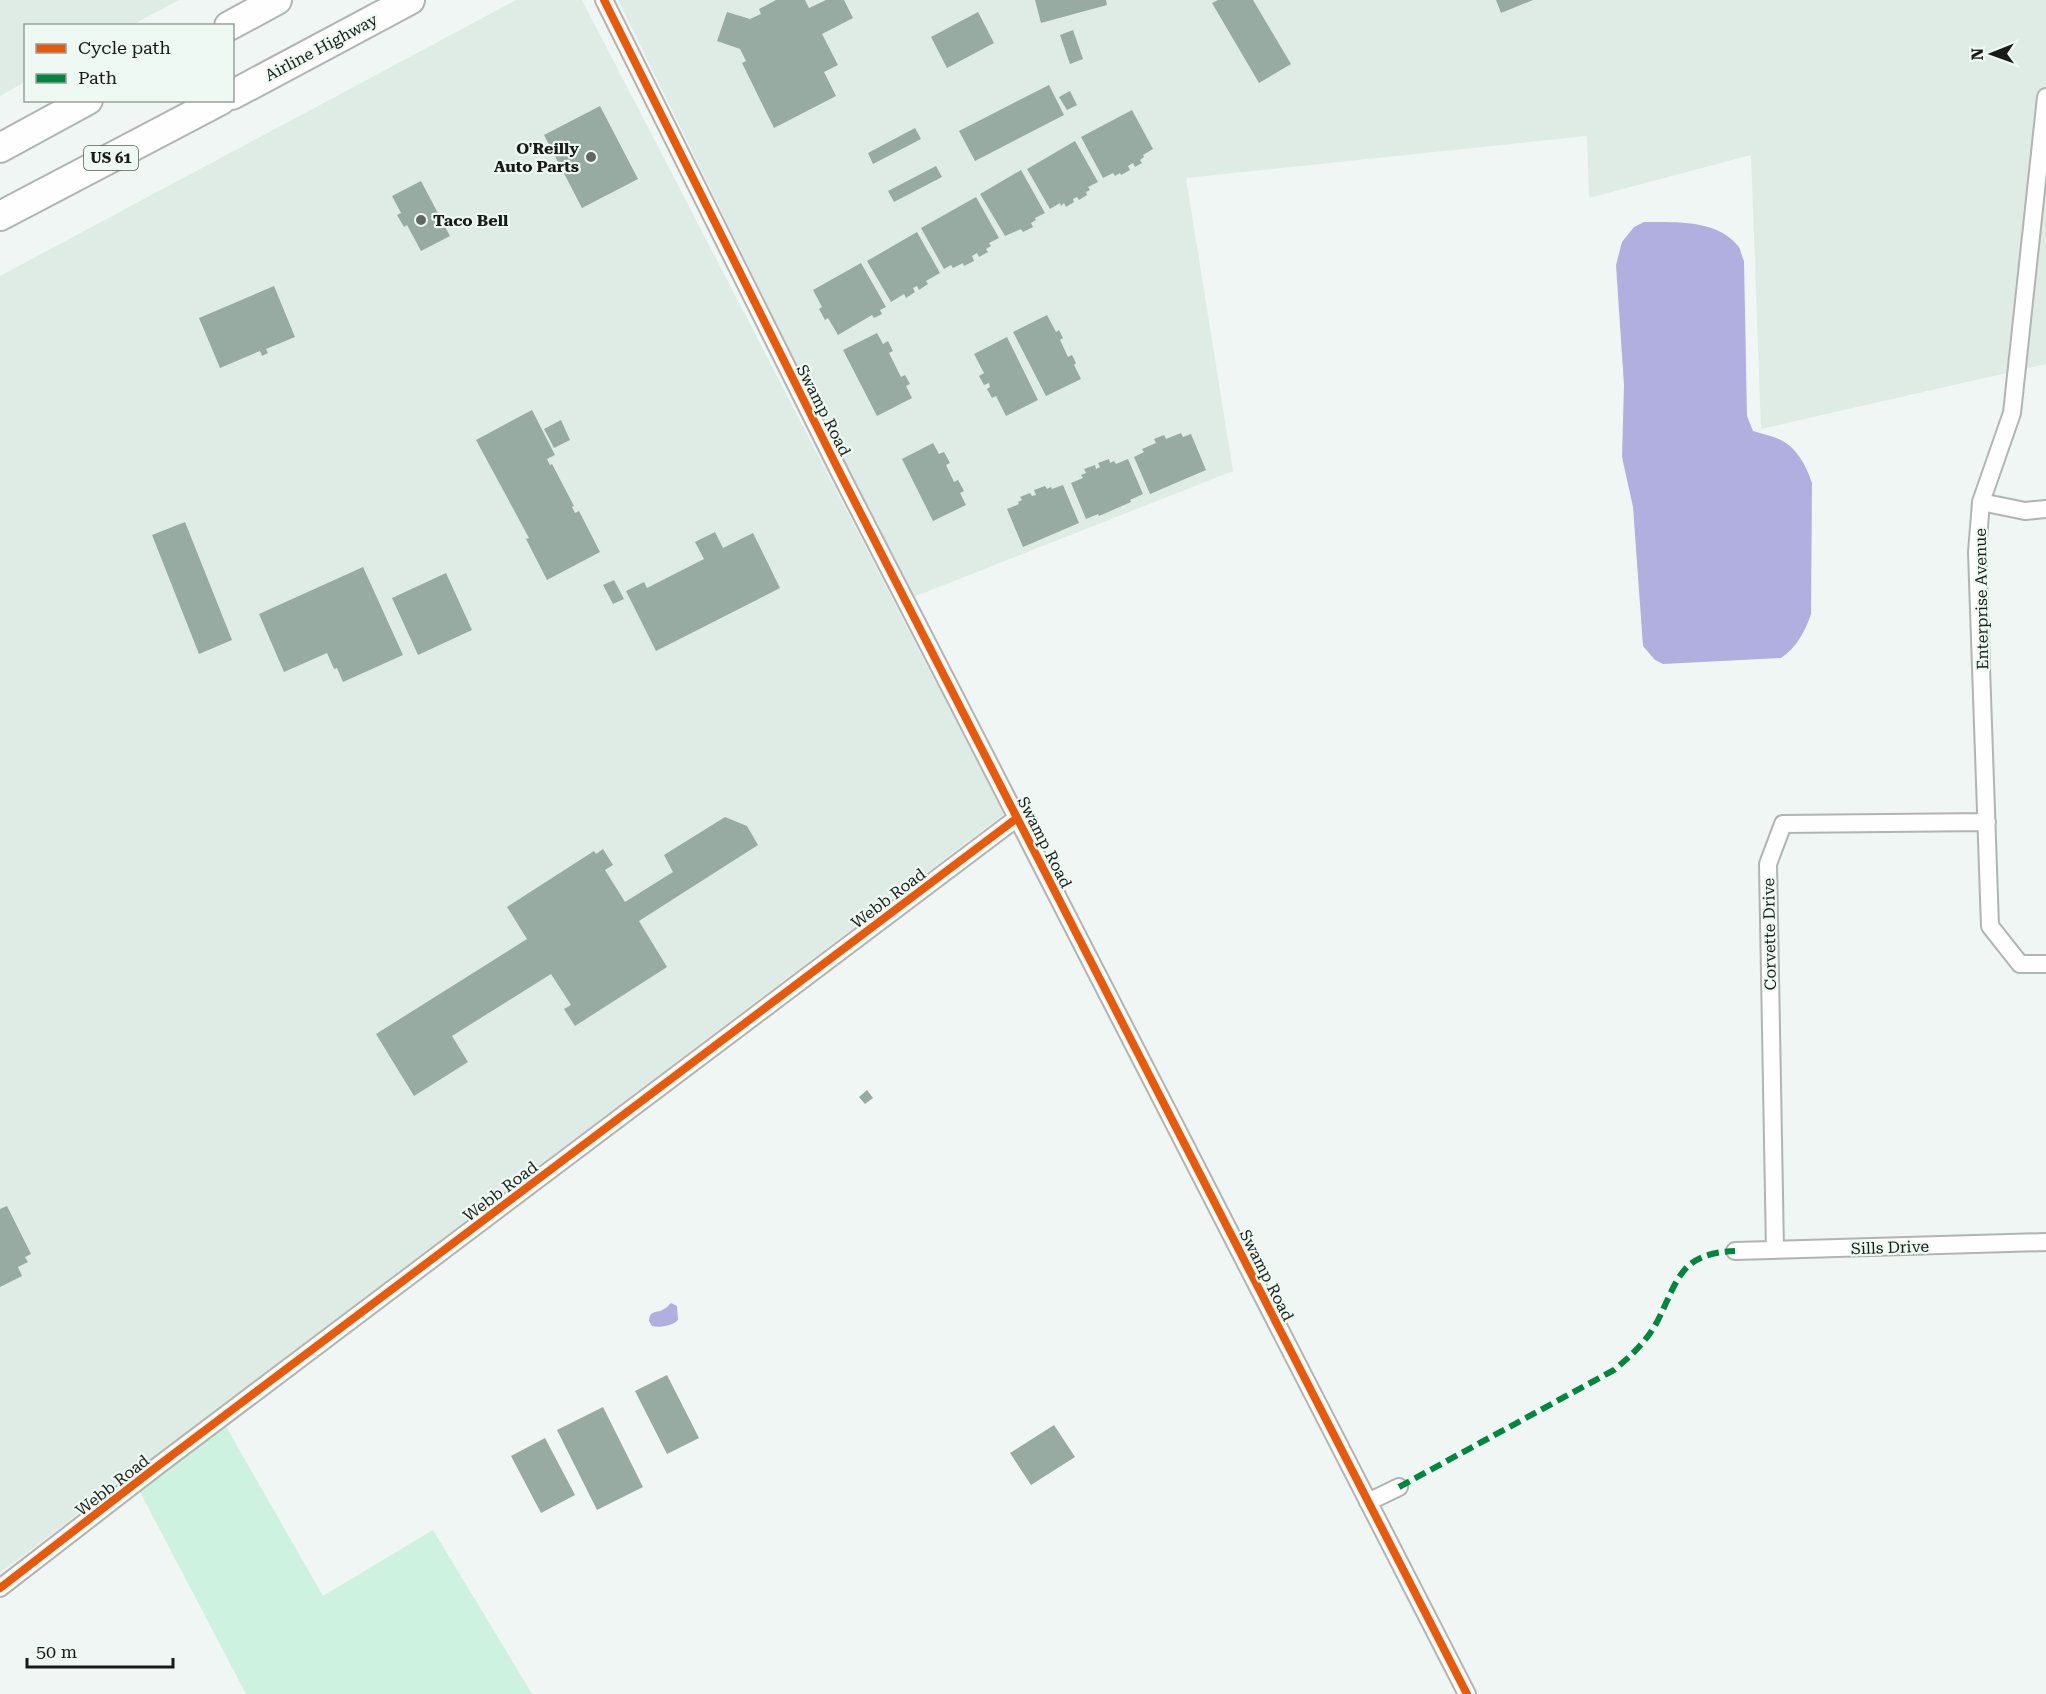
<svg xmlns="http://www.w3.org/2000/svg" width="2046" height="1694" font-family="'Roboto Serif',serif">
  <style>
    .built { fill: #dfece5 }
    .green { fill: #cdf2df }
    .water { fill: #b0afdf }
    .building { fill: #97aba3 }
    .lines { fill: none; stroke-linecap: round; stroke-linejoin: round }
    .minor-casing { stroke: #b0b4b2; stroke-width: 20 }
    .trunk-casing { stroke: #b0b4b2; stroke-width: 32 }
    .minor { stroke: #fdfefd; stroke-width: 16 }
    .trunk { stroke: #fdfefd; stroke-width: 28 }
    .quiet { stroke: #00873e; stroke-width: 6; stroke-dasharray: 12 6; stroke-linecap: butt }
    .cycleway-casing { stroke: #edf9f2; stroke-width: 11 }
    .cycleway { stroke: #e8590c; stroke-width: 8 }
    .poi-dot { fill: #636865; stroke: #edf9f2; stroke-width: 2 }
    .labels { text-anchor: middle; stroke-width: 4.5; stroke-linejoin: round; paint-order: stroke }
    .shield { fill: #edf9f2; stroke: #575e5a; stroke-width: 1.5 }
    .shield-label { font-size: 15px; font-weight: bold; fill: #171b19 }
    .street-label { font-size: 16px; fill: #171b19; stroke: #edf9f2 }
    .poi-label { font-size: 16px; font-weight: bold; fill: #171b19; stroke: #edf9f2; text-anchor: end }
  </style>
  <rect width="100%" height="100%" fill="#f0f6f3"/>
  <path class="built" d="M0,0H179L132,25L26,26L25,82L0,96Z
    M516,0H582L1004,814L0,1573V276Z
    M618,0H2046V364L1761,429L1751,155L1589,198L1587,136L1186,178L1233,471L911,598Z"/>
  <path class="green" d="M224,1423L323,1596L433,1530L532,1694H246L139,1490Z"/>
  <path class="water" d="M1644,222C1674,222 1718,219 1739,247C1741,251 1742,257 1744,261L1747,416L1753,431C1762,434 1773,436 1781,440C1797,448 1807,467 1812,483L1811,614C1805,632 1796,648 1781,658L1663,664L1655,660L1643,646L1633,507L1622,457L1624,385L1616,265L1622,242L1634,227Z
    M671,1303L677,1306L678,1320C673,1326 659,1328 652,1326L649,1321C650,1309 657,1314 664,1309C667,1308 668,1305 671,1303Z"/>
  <path class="building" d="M776,0H805L809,8L826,0H844L853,18L822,34L838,65L824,72L836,96L774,128L742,63L746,61L740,49L717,41L727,12L750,19L761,14L759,9Z
    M1035,0H1106L1107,5L1041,23Z
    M1218,0H1253L1291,64L1259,83L1212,3Z
    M1496,0H1533L1501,13Z
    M978,12L994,43L947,68L931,37Z
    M1073,30L1083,59L1070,64L1060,35Z
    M1049,85L1064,115L975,161L959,131Z
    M1070,91L1077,105L1067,110L1059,97Z
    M600,106L638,179L582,208L544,135Z
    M1132,110L1153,149L1143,155L1144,157L1140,160L1142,163L1135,167L1133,163L1128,166L1130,170L1121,175L1120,173L1115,176L1113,173L1103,178L1081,137Z
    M915,128L921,139L873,164L868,153Z
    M1075,141L1098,182L1088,187L1090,190L1086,192L1087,195L1079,200L1077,197L1073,199L1074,202L1066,207L1064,203L1061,206L1060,203L1050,209L1027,169Z
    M936,166L942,177L894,202L888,191Z
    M1021,170L1045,213L1035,218L1036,220L1031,223L1033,227L1023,232L1021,229L1005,236L980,194Z
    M421,181L450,236L421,251L407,225L404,227L397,215L401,213L392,196Z
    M976,197L999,238L989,243L991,246L986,249L988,252L979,257L977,253L972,256L974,261L964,266L963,263L953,268L951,265L944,269L921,228Z
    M917,232L940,273L926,281L928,284L919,290L917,286L913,288L915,292L906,298L904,294L891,302L867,261Z
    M861,263L886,307L880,310L882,314L874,318L872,315L838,335L828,318L825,320L819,309L822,307L813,290Z
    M274,286L295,337L266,349L268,353L262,356L260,351L220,368L199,318Z
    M1047,315L1056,332L1059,330L1063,338L1060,340L1068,357L1072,355L1076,363L1074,365L1081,379L1046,396L1013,332Z
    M877,333L883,344L888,341L893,351L889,353L901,377L905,375L910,384L906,386L912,398L877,416L843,350Z
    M1007,337L1038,400L1006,416L996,396L992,398L987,389L990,387L989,383L984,385L979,376L984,373L974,354Z
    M532,410L555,455L547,459L550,465L552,464L574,506L572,507L575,513L579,511L600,552L547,580L526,539L529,538L476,440Z
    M561,420L570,440L554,448L544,429Z
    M1181,433L1183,437L1191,434L1206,470L1150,494L1134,457L1144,452L1142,449L1156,443L1154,439L1164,435L1166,439Z
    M933,443L939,454L944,452L950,463L946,465L954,482L958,480L964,491L960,493L966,505L933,521L902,459Z
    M1109,459L1110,463L1114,461L1116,464L1128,459L1143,494L1130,500L1131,502L1099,516L1098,514L1086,519L1071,483L1083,478L1081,475L1086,473L1084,469L1095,465L1096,469L1100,467L1098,463Z
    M1063,485L1079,523L1023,547L1007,509L1019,504L1018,502L1022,500L1020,497L1030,493L1032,496L1036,495L1034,490L1045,486L1047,489L1051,487L1052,489Z
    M185,522L232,640L199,654L152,535Z
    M715,532L723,548L753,533L780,588L656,651L626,591L644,582L647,588L704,559L695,542Z
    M363,567L403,655L343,682L337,668L334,669L327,653L284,672L259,614Z
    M446,573L472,630L418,655L392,598Z
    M614,580L624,599L613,604L603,585Z
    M725,817L747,826L758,845L639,921L667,967L575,1026L564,1009L571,1005L551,974L452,1036L468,1062L414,1096L376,1034L527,939L507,907L594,851L596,854L603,849L613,865L605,870L625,902L673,872L664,855Z
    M867,1090L873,1098L865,1104L859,1097Z
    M7,1206L31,1254L25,1257L28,1262L18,1267L22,1276L0,1287V1209Z
    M667,1375L699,1438L667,1454L635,1391Z
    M603,1407L643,1487L597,1510L557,1430Z
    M1054,1425L1075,1457L1031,1485L1010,1453Z
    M545,1438L575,1495L541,1513L511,1456Z"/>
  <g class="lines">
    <g class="minor-casing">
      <path id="minor" d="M604,0L841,475L1467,1694
        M2046,97L2012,413L1981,502L1977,552L1990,926L2020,964H2046
        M1981,502L2025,511L2046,509
        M1775,1250L1768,864L1783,824L1987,822
        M1735,1251L2046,1242
        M1368,1502L1399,1487
        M0,1588L159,1465L1017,818"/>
    </g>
    <g class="trunk-casing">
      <path id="trunk" d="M229,26L277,0
        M232,95L410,0
        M0,148L88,100
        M0,216L221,100"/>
    </g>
    <use href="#minor" class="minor"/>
    <use href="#trunk" class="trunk"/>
    <path class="quiet" d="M1399,1487L1614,1370C1631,1356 1646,1342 1657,1322C1678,1281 1679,1253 1735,1251"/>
    <g class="cycleway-casing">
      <path id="cycleway" d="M604,0L841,475L1467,1694
        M0,1588L159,1465L1017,818"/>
    </g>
    <use href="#cycleway" class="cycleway"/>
  </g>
  <g class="poi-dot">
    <circle cx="591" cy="157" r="6"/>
    <circle cx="421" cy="220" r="6"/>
  </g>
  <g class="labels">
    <rect class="shield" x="84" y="146" width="54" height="24" rx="4.5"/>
    <g class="shield-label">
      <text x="111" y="163">US 61</text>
    </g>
    <g class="street-label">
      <text transform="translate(321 47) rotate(-28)" y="6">Airline Highway</text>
      <text transform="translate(824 410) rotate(63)" y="6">Swamp Road</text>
      <text transform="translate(1981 599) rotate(-91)" y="6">Enterprise Avenue</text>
      <text transform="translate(1045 842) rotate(63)" y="6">Swamp Road</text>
      <text transform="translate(888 898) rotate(-37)" y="6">Webb Road</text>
      <text transform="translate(1769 934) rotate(-91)" y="6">Corvette Drive</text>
      <text transform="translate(500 1191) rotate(-37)" y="6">Webb Road</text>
      <text transform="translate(1890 1247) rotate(-2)" y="6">Sills Drive</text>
      <text transform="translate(1267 1275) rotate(63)" y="6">Swamp Road</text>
      <text transform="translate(112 1485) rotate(-38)" y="6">Webb Road</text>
    </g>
    <g class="poi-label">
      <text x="579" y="154">O'Reilly<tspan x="579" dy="18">Auto Parts</tspan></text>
      <text x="433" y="226" text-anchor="start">Taco Bell</text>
    </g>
  </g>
  <rect x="24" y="24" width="210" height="78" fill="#edf9f2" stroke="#97a09b" stroke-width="1.5"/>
  <rect x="36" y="44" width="30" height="9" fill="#e8590c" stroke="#97a09b" stroke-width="1.5"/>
  <text x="78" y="54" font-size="18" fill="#171b19">Cycle path</text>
  <rect x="36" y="74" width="30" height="9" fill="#00873e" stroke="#97a09b" stroke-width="1.5"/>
  <text x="78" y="84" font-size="18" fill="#171b19">Path</text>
  <g transform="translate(1992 54) rotate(269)" stroke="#edf9f2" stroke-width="4.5" paint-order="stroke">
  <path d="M0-4.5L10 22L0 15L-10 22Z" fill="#171b19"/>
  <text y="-9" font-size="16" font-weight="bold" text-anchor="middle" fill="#171b19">N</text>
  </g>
  <path d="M27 1658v9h146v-9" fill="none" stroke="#171b19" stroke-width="3"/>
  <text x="36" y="1658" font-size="18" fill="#171b19" stroke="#edf9f2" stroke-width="4.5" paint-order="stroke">50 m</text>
</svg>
